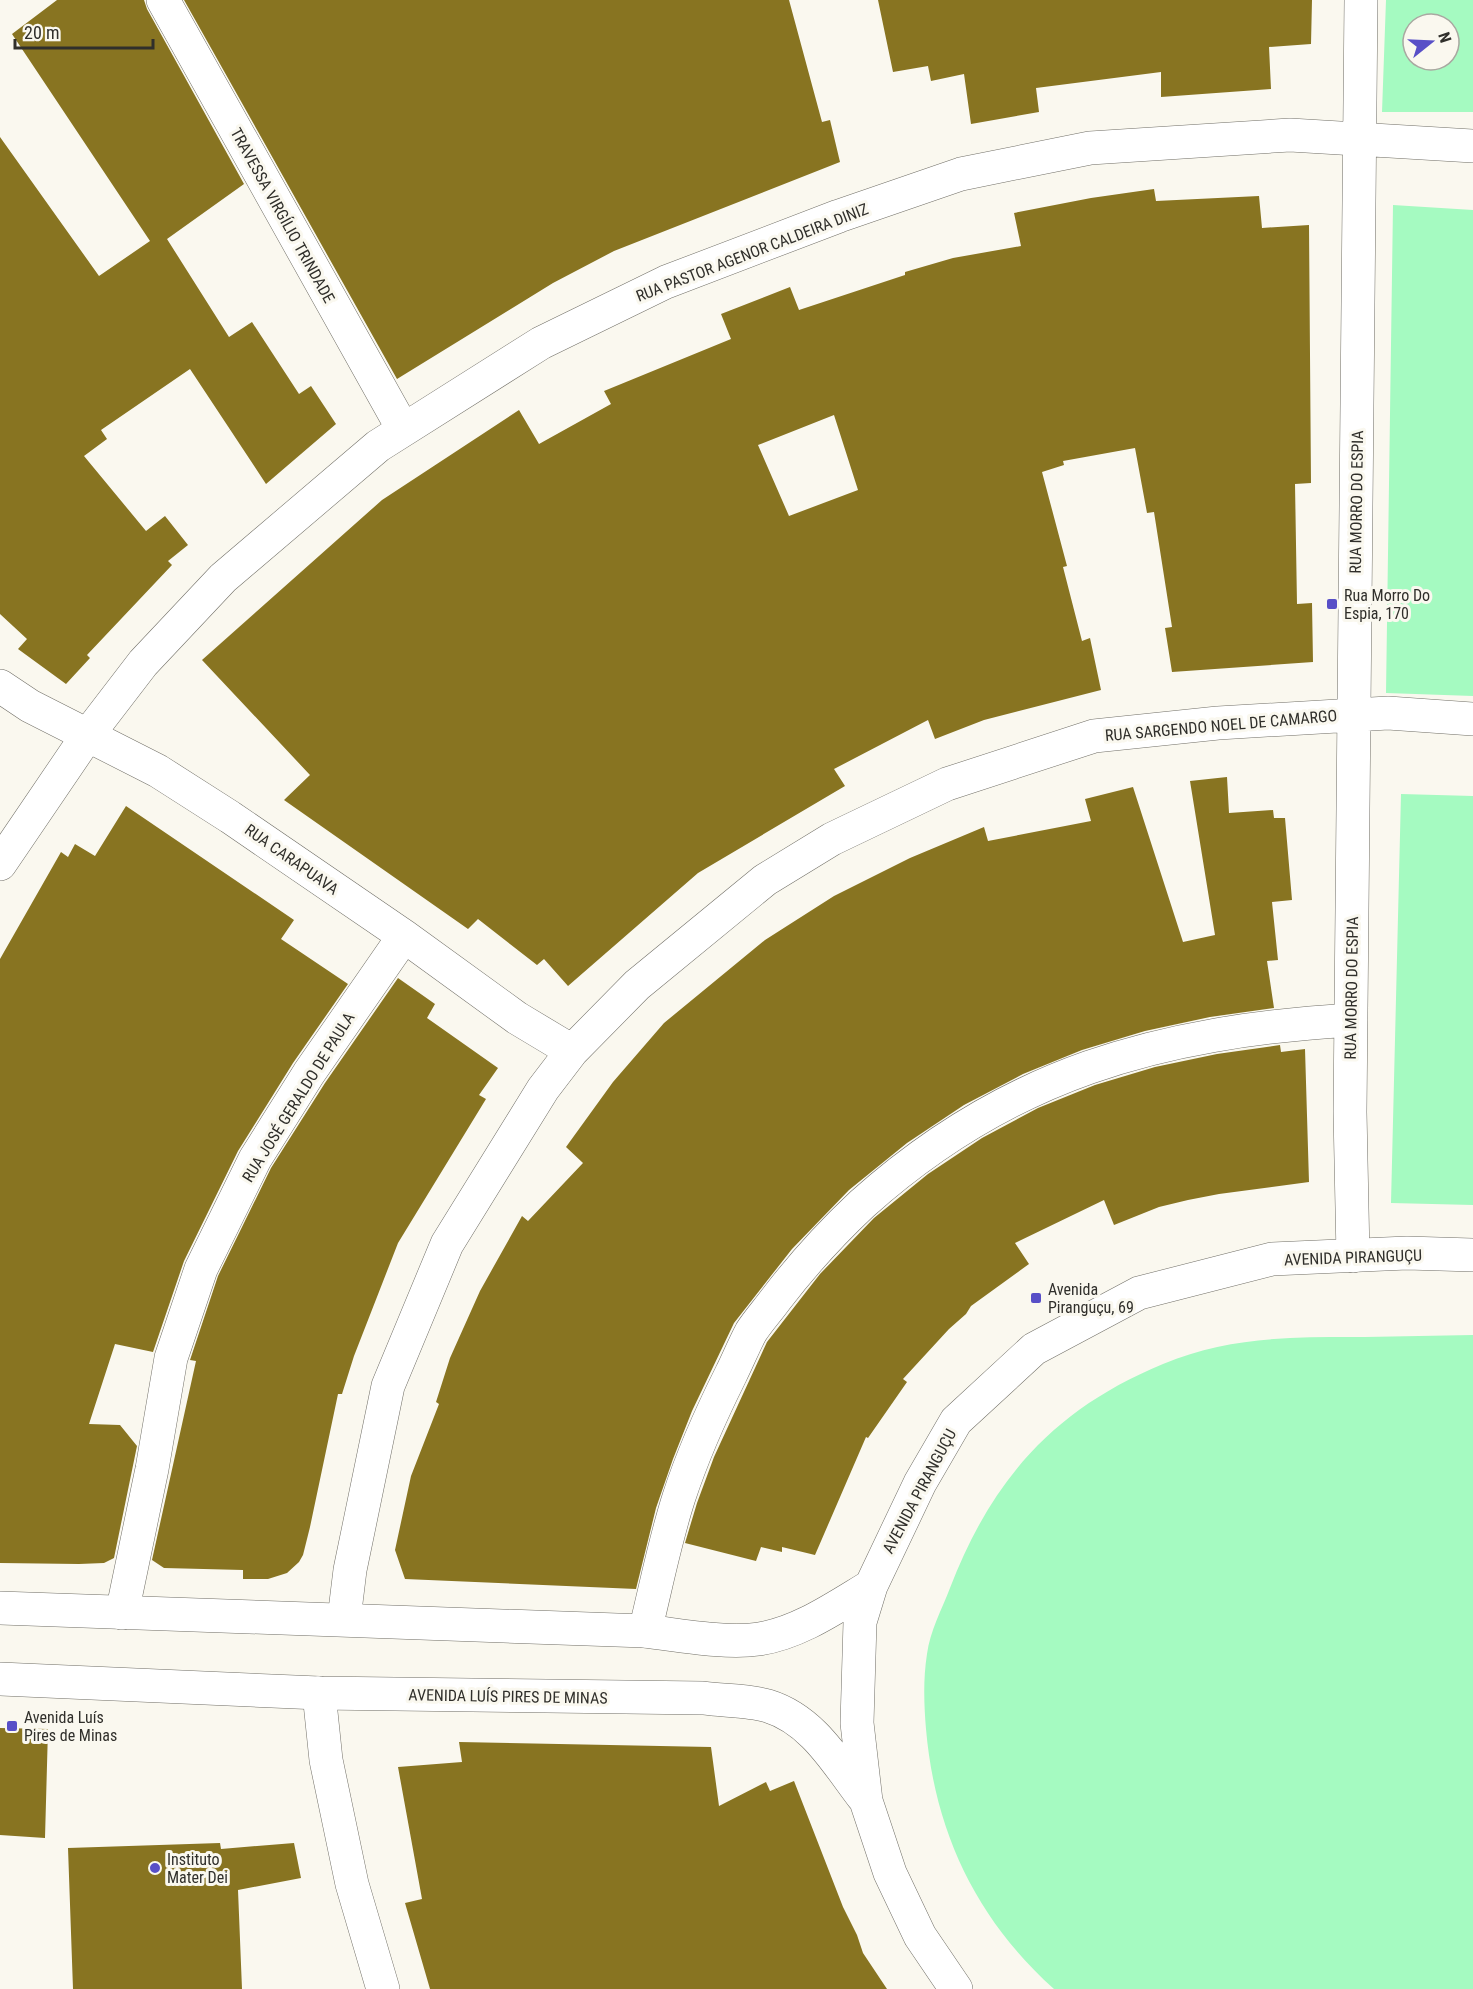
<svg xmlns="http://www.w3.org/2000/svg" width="1473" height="1989" font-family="'Roboto Condensed',sans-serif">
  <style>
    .green { fill: #a5fac1; fill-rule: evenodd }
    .building { fill: #887421; fill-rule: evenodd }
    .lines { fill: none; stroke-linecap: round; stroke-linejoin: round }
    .minor-casing { stroke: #716f67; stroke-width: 34 }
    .secondary-casing { stroke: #716f67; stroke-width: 34 }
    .minor { stroke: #fff; stroke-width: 33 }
    .secondary { stroke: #fff; stroke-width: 33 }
    .poi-dot { fill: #584fc7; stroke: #faf8ef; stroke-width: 2 }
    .labels { text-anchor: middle; stroke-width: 6; stroke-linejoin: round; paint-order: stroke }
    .street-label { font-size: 16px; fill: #302f2b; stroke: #faf8ef }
    .poi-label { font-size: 16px; fill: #302f2b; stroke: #faf8ef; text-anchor: start }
  </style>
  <rect width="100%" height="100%" fill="#faf8ef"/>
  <path class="green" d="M1386,0H1473V112H1382ZM1413,24H1449V60H1413Z
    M1393,205L1473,210V696L1386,693Z
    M1401,794L1473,796V1205L1391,1203Z
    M1473,1335V1989H1054C977,1920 935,1833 926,1729C924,1705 923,1679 927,1654C930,1631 942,1609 950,1588C992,1479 1054,1409 1163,1364C1229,1336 1295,1337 1365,1337C1401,1336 1437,1336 1473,1335Z"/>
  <path class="building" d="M57,0H144L147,9L244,184L167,239L229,337L252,322L299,394L311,386L336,424L266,484L190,369L101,430L107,439L84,456L146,531L165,516L188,545L168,561L172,565L87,655L90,658L66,684L18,649L27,639L0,614V137L99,276L150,241L12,34Z
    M184,0H789L822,122L830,120L840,162L614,251L553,283L397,379Z
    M878,0H1312L1311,44L1269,47L1271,89L1161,97V72L1036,88L1039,112L971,124L964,74L931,81L928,66L893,72Z
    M1154,189L1156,201L1259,196L1262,228L1309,225L1311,483L1295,484L1297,604L1312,603L1313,662L1172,672L1165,628L1172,627L1154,512L1147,513L1135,448L1063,461L1064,465L1042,472L1067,566L1063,567L1082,641L1090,638L1101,690L984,720L935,739L928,720L834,769L845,786L698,873L568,986L544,959L537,965L478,919L468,929L284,800L310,775L202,660L382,500L519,410L539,444L611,404L604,391L731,339L721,314L790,287L799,310L905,275V272L953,258L1021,246L1014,213L1091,198ZM834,415L858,490L789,516L758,445Z
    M1227,777L1229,813L1273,810L1274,818H1285L1292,900L1272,902L1278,960L1267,961L1274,1008L1210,1017L1145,1031L1082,1050L1023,1074L964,1105L907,1143L849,1190L792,1249L734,1323L692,1411L673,1459L656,1508L636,1589L405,1579L395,1550L411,1476L439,1404L436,1402L450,1358L480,1291L522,1216L528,1221L583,1163L566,1147L613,1082L664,1023L765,940L834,896L910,858L984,827L988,841L1091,821L1085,799L1133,787L1183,942L1215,935L1190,781Z
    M126,806L294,920L281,939L348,984L293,1063L238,1151L184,1261L153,1352L115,1344L89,1424L120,1425L137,1446L114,1558L104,1563L79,1564L0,1563V959L61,852L68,857L75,844L95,856Z
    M398,978L435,1004L427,1018L498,1068L479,1095L486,1099L398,1243L354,1356L342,1394H338L310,1527L303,1555L299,1562L287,1573L268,1579H243V1570L164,1568L152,1560L196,1361L190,1360L218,1276L271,1168L325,1083Z
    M1280,1045L1281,1052L1305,1049L1309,1182L1219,1194L1188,1200L1159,1207L1114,1225L1104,1200L1015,1243L1029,1264L971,1306L966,1314L949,1329L903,1379L907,1382L868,1438L866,1437L815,1555L782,1547V1552L761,1547L756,1561L685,1543L697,1503L714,1457L767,1342L820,1274L874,1218L928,1174L982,1138L1038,1108L1095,1085L1155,1067L1217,1054Z
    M0,1728L48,1729L45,1838L0,1835Z
    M459,1742L711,1747L719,1806L766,1782L770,1791L794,1781L843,1907L857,1935L863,1953L887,1989H430L405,1903L422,1899L398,1767L462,1762Z
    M220,1843L221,1849L294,1843L301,1878L238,1890L242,1989H73L68,1848Z"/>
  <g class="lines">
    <g class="minor-casing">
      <path id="minor" d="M163,0L403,429
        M0,686L30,706L158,771L230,817L404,936L517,1018L572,1051
        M0,864L87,736L143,663L223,578L378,446L541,343L666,282L839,216L961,174L1090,148L1290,135L1473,146
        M1353,1256L1350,1112L1361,0
        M122,1613L152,1469L171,1358L201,1269L255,1159L309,1073L404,936
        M344,1619L350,1570L388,1386L447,1244L543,1089L572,1051L637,985L765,880L832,839L947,784L1094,736L1218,723L1388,713L1473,719
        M645,1631C656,1587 665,1540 679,1497C693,1454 711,1414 731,1374C738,1360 744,1345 751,1332C758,1321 768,1310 776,1299C802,1265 830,1234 862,1204C1008,1073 1158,1032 1351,1020
        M319,1693L326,1760L352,1884L383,1989"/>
    </g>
    <g class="secondary-casing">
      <path id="secondary" d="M0,1608L645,1631C679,1635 725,1644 759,1639C799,1633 836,1607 871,1586
        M0,1679L319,1693L703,1698C724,1701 748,1700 768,1706C813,1720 836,1762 863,1797
        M956,1989L920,1936L890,1873L866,1801L857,1723L860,1622L871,1586L920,1483L956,1421L1034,1349L1139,1293L1272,1259L1407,1253L1473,1255"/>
    </g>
    <use href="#minor" class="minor"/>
    <use href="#secondary" class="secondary"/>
  </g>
  <g class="poi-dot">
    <rect x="1326" y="598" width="12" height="12" rx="3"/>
    <rect x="1030" y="1292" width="12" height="12" rx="3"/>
    <rect x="6" y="1720" width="12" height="12" rx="3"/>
    <circle cx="155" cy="1868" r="6"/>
  </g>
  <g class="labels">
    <g class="street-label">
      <text transform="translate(283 215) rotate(61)" y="6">TRAVESSA VIRGÍLIO TRINDADE</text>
      <text transform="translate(752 252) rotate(-21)" y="6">RUA PASTOR AGENOR CALDEIRA DINIZ</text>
      <text transform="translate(1356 502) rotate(-89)" y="6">RUA MORRO DO ESPIA</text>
      <text transform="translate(1221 725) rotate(-5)" y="6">RUA SARGENDO NOEL DE CAMARGO</text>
      <text transform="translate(292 859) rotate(35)" y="6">RUA CARAPUAVA</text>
      <text transform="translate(1351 988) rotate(-89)" y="6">RUA MORRO DO ESPIA</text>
      <text transform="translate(298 1097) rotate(-58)" y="6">RUA JOSÉ GERALDO DE PAULA</text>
      <text transform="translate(1353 1257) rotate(-2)" y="6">AVENIDA PIRANGUÇU</text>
      <text transform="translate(919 1491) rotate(-62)" y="6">AVENIDA PIRANGUÇU</text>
      <text transform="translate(508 1696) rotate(1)" y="6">AVENIDA LUÍS PIRES DE MINAS</text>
    </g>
    <g class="poi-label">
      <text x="1344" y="601">Rua Morro Do<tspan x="1344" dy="18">Espia, 170</tspan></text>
      <text x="1048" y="1295">Avenida<tspan x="1048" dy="18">Piranguçu, 69</tspan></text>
      <text x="24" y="1723">Avenida Luís<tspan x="24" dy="18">Pires de Minas</tspan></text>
      <text x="167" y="1865">Instituto<tspan x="167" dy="18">Mater Dei</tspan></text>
    </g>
  </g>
  <g transform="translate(1431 42) rotate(72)"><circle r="28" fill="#faf8ef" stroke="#a9a8a1" stroke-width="1.5"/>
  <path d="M0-4.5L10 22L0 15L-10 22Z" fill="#584fc7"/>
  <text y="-9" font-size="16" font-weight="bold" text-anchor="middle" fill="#302f2b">N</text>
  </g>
  <path d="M15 39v9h138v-9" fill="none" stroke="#302f2b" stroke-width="3"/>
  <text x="24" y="39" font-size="18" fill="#302f2b" stroke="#faf8ef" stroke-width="4.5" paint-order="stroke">20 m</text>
</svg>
